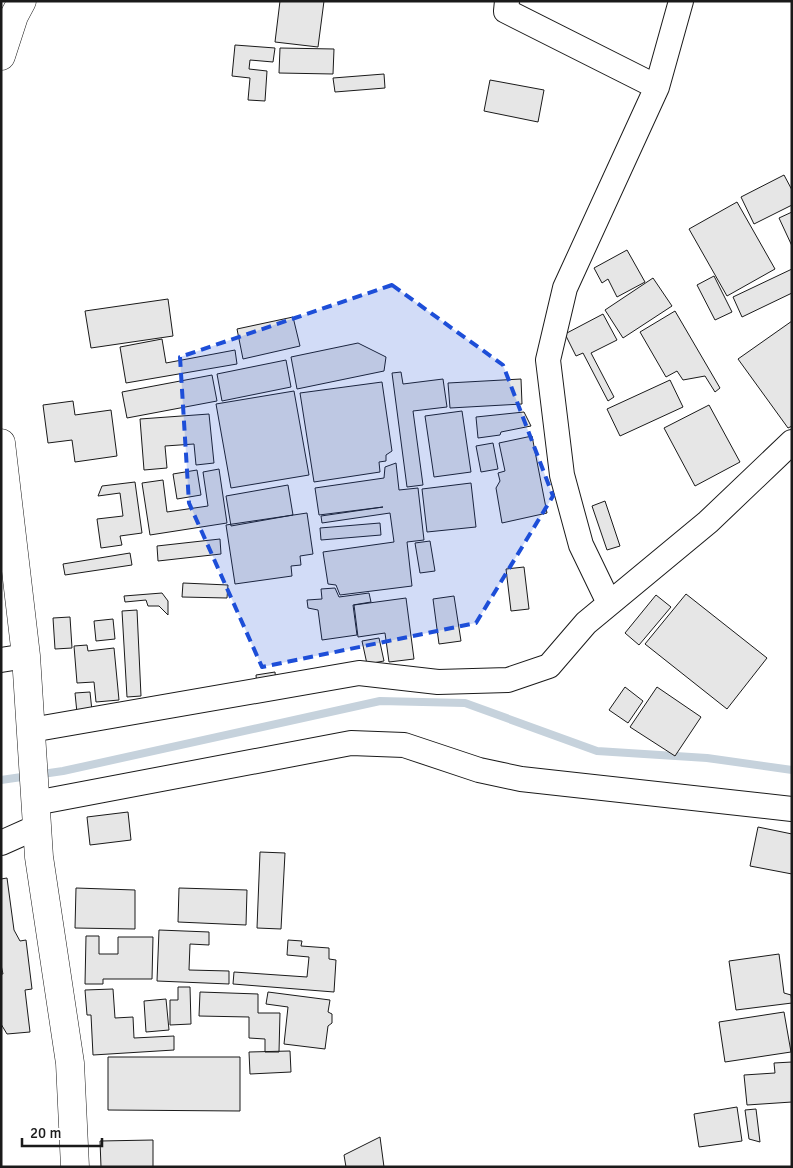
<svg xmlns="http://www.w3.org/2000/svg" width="793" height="1168" font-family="Signika,sans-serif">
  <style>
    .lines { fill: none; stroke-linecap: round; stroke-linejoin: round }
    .stream { stroke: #c6d2dc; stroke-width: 8 }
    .building { fill: #e6e6e6; stroke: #1a1a1a }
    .street-casing { stroke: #1a1a1a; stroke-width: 26 }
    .secondary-casing { stroke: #1a1a1a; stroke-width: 29 }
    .street { stroke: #fff; stroke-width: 24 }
    .secondary { stroke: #fff; stroke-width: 28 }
    .marked { fill: #1d4ed8; fill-opacity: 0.2; stroke: #1d4ed8; stroke-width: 4; stroke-dasharray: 10 6; stroke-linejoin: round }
  </style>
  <rect width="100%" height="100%" fill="#fff"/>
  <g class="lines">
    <path class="stream" d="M1,780L63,771L380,701L465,703L597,751L707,758L792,770"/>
  </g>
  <path class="building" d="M280,1H324L318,47L275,42Z
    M235,45L275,48L273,62L250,60L249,69L267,71L265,101L248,100L250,78L232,76Z
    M280,48L334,49L333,74L279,73Z
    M384,74L385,88L335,92L333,78Z
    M490,80L544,90L538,122L484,111Z
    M784,175L792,190V205L754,224L741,197Z
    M737,202L775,269L727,296L689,229Z
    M792,212V246L779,218Z
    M627,250L645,282L617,297L608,279L602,283L594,268Z
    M792,269V293L742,317L733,297Z
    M714,276L732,312L715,320L697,285Z
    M653,278L672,306L623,338L605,310Z
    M168,299L173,336L91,348L85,311Z
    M675,311L720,388L715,392L705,376L683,380L677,371L666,377L640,332Z
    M603,314L617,340L591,353L614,397L608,401L583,353L576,356L565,334Z
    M293,317L300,346L243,359L237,329Z
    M792,321V426L788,428L738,359Z
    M162,339L166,363L235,350L237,364L126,383L120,347Z
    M358,343L386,357L384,371L297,389L291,357Z
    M286,360L291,387L222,401L217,374Z
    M401,372L403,384L443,379L447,407L413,411L423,485L407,487L392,373Z
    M212,375L217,401L127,418L122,392Z
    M521,379L522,404L450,408L448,383Z
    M670,380L683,407L620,436L607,409Z
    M382,382L392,451L386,455V461L379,462L380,472L314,482L300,393Z
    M294,391L309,475L231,488L216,404Z
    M73,401L75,415L111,410L117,456L75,462L72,440L48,443L43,405Z
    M709,405L740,462L695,486L664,428Z
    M462,411L471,472L434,477L425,416Z
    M524,412L531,426L501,432L500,435L478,438L476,417Z
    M209,414L214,463L196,465L194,444L165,446L167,468L144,470L140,419Z
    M532,436L547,513L502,523L496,488L500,481L498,473L505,471L499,443Z
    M493,443L498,469L481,472L476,446Z
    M396,463L399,490L418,488L424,540L407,542L412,586L340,595L336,585L328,584L323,552L394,542L390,513L322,523L321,516L383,507L319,515L315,488L384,478L385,467Z
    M219,469L227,523L150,535L142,483L163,480L167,512L208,506L203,472Z
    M197,470L201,495L177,499L173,474Z
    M135,482L142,533L120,536L122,545L101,548L97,519L123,516L120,493L98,496L102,486Z
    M471,483L476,527L427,532L422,489Z
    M288,485L293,515L231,526L226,496Z
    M605,501L620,546L607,550L592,506Z
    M307,513L313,554L300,556L301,565L291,566L292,576L235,584L226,525Z
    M380,523L381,535L321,540L320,528Z
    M220,539L221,554L158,561L157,546Z
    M430,541L435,571L420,573L415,543Z
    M130,553L132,565L65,575L63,564Z
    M524,567L529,609L511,611L506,569Z
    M183,583L228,585L227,598L182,597Z
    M335,588L339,597L369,593L371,602L353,605L357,635L322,640L318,610L308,608L307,600L322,599L321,589Z
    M162,593L168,601V615L159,606H148L146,600L125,602L124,596Z
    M686,594L767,658L727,709L645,644Z
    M656,595L671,607L639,645L625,633Z
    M454,596L461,641L439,644L433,599Z
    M406,598L414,659L389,662L385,633L358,637L354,605Z
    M137,610L141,696L127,697L122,611Z
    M70,617L72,648L55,649L53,618Z
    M113,619L115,639L96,641L94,621Z
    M379,638L384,661L367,664L362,641Z
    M87,645L88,651L114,648L119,700L96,702L94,682L77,683L74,646Z
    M275,672L276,684L257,686L256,675Z
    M625,687L643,701L628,723L609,710Z
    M657,687L701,717L675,756L630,727Z
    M90,692L92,711L77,713L75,693Z
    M128,812L131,840L90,845L87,817Z
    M758,827L792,834V874L750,866Z
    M260,852L285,853L281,929L257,928Z
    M7,878L14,930L20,941L26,940L32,989L25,990L30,1032L7,1034L1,1024V974H3L1,965V879Z
    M76,888L135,890V929L75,928Z
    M179,888L247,890L246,925L178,922Z
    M159,930L209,932V945L190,944L189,970L229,971V984L157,981Z
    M86,936H99V954H118V937H153L152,979H103V984H85Z
    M288,940L302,941L301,946L329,948V959L336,960L334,992L233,984L234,972L307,977L309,957L287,955Z
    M779,954L784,993L791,995L792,1003L736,1010L729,961Z
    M178,987H190L191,1024L170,1025V1000H178Z
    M113,989L115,1018L133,1017L134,1038L174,1036V1050L93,1055L91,1015H87L85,990Z
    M200,992L258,994V1013H280L279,1052H265V1039L249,1038V1017L199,1016Z
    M268,992L330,1000L328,1012L332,1014V1023L328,1026L325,1049L284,1044L288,1007L266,1004Z
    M166,999L169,1030L146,1032L144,1001Z
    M784,1012L791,1052L725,1062L719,1022Z
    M290,1051L291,1072L250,1074L249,1052Z
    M108,1057H240V1111L108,1110Z
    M792,1062V1102L747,1105L744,1075L775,1073L774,1063Z
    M737,1107L742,1141L699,1147L694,1114Z
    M756,1109L760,1142L749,1139L745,1110Z
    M380,1137L384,1167H346L344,1155Z
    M153,1140V1167H101L100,1141Z"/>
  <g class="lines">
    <g class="street-casing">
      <path id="street" d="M507,1L506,11L657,87
        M609,603L581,545L562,475L548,360L565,288L657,87L681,1
        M1,660L26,656
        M31,730L359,673L438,682L508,680L549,666L586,623L708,522L792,442
        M35,803L351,743L404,745L479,770L521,779L792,809
        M1,843L37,827"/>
    </g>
    <g class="secondary-casing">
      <path id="secondary" d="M1,56L14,16L22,1
        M1,443L26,656L39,857L70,1063L75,1167"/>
    </g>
    <use href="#street" class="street"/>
    <use href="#secondary" class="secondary"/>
  </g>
  <path class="marked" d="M392,285L503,365L553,496L476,623L262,667L189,503L180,357Z"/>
  <rect width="793" height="1168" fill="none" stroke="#1a1a1a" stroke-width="5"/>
  <path d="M22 1138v8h80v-8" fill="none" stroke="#1a1a1a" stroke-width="2.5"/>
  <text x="30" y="1138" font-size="15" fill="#1a1a1a" stroke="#ffffff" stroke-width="4" paint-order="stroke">20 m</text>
</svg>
